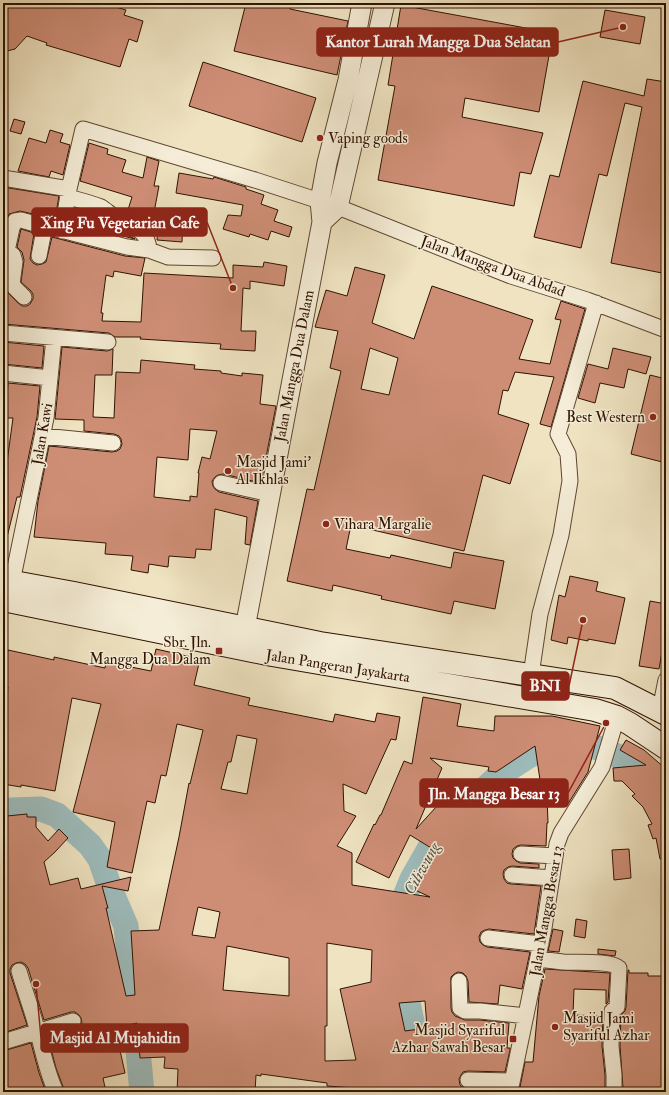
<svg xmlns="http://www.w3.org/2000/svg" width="669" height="1095" font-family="'IM FELL Double Pica',serif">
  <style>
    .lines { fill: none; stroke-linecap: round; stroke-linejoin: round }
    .river { stroke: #9dbcbc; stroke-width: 25 }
    .building { fill: #ce8e76; stroke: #2f1200; fill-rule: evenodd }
    .minor-casing { stroke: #5f4630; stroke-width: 17 }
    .tertiary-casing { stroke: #5f4630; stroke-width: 21 }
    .secondary-casing { stroke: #2f1200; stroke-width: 24 }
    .minor { stroke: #f5edd7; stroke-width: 15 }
    .tertiary { stroke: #f5edd7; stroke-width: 19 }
    .secondary { stroke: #f5edd7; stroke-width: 22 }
    .poi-dot { fill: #8f2418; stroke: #f5edd7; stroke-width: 1.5 }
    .labels { text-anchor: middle; stroke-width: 3; stroke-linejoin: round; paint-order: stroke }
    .poi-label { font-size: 15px; fill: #2f1200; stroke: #f5edd7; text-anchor: start }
    .street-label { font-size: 15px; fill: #2f1200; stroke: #f5edd7 }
    .water-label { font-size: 16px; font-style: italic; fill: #564e42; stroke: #f5edd7 }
    .leader { fill: none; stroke: #8f2418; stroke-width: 1.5 }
    .callout-dot { fill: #8f2418; stroke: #f5edd7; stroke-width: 1.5 }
    .callout { fill: #8f2418; stroke: #8f2418; stroke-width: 1.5 }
    .callout-label { font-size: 16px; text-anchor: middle; font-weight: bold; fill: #fff }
  </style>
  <rect width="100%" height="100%" fill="#efe3c1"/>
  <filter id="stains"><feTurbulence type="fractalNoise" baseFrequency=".005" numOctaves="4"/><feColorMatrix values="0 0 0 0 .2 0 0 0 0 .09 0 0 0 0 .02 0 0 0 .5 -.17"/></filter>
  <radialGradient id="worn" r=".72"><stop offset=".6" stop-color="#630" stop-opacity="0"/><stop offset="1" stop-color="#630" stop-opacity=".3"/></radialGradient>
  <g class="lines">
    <path class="river" d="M3,812L11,810L41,809L57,815L90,845L100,859L111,891L126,926L142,1092
      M404,926V899L412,879L432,844L461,811L501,774L527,757L551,744L590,745L630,761L652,782L666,809
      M403,968V979L423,1073L424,1092"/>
  </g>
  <path class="building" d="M3,3H43L52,6L53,3H102L126,10L124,15L143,21L137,42L129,39L120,67L46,45L47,43L27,36L15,49L3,52Z
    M246,3H291L290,9L348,21L337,75L234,51Z
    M401,5L553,33L539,112L465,98L462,117L543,133L531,174L520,172L514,206L378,180L395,86L388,85Z
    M605,10L645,17L640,44L600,37Z
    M203,62L316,98L302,142L189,106Z
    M647,79L666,82V253L662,273L611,263L642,107L625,103L607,176L599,174L581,248L534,237L550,175L559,177L583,81L644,96Z
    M14,119L25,122L21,134L10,131Z
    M50,130L63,134L60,142L70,145L63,175L51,171L49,177L18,171L29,138L46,143Z
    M89,143L108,149L107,154L126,160L122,172L143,178L147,157L159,161L154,186H159L153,218L127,213L132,197L80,181Z
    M179,173L213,179L214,177L246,187V189L264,195L261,204L278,210L274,221L292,227L289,237L271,231L268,240L250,234L249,237L223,229L228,215L241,216L243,205L176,193Z
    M3,187L59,196L55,219L20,211L9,214L3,227Z
    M159,212L183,213L182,242L157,240Z
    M91,222L109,226H111L135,239L91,228Z
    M21,229L34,233L30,259L33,263L37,265L42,264L46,262L52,237L125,256L145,258L141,276L114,271L113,277L106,275L101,313H103L102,321L141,322L144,273L233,278V265L263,267L264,262L287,266L284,286L250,281V289L243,288L241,331H256L255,351L220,349L221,344L140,339L141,337H115L109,333L3,324V260L6,263L3,283L5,289L8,293L18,303L22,306H27L30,304L33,299V294L31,291L21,282L24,260L22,252L17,247Z
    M355,267L385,275L372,323L414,339L432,286L533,320L519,359L550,364L561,320L555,319L561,301L585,309L551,427L540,424L554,377L515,372L508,391L503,390L498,414L529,424L510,484L483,475L464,551L351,525L346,549L390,558L391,555L451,568L454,552L504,561L495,609L454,601L451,614L381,599L382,596L333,585L332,591L287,581L307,489L314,490L341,371L330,368L338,331L315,327L326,290L347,296ZM370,348L398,358L389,395L361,389Z
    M3,342L44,346L42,368L3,364Z
    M62,347L107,351L113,349L112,375H95L93,417L114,418L116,372L140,373L141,360L195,365L194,369L221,371V373L242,376V373L263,375L260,404L276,406L261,483L223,474L218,475L215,477L212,481L213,486L215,489L219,492L258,501L250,545L245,544L247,517L215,509L211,550L196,549L195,558L169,556L168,567L149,564L148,573L131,570L133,556L105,554L106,543L34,537L38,501L49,446L112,452L117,451L120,449L122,444L121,439L119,436L114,434L84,431V420L55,419ZM190,429L217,431L210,459L202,457L198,473H199L197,497L190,496V501L154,497L157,457L188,460Z
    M613,348L651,357L646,374L628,369L624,388L600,383L595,403L578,398L588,364L608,369Z
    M650,375L666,379V463L631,454Z
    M8,383L40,386L37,417L20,497H17L7,537H3V472L5,461L7,462L13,418H5Z
    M570,576L598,582L596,591L625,598L615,644L588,639V641L568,637L567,644L551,640L559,595L565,597Z
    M650,601L666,604V629L659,669L639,666Z
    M156,649L200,659L194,685L250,698L248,705L333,722L335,714L375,722L377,713L400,717L396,740L391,739L366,794L343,784L344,811L356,816L337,846L352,853V885L430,897L415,890L436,851L410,835L389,878L356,862L374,824L375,825L380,815H381L404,761L412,764L423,697L461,704L457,726L494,731L495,716H552L600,726L588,772L566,807L547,795L548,823H547L546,846L521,845L517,846L513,849L512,854L513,858L516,861L520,863L539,864V868L512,866L508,867L504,870L503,874L504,879L507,883L511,884L541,886L534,934L489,929L485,930L481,932L479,937L480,942L483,945L487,947L530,952L522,989L500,985L498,1004L469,1002L468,981L466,976L463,973L458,972L454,974L451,977V1008L452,1012L455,1016L465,1020H480L509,1023L507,1048H510V1050L505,1072L468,1071L463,1072L461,1075L459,1079L460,1085L464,1088L501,1090V1092H477V1090H454V1092L368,1091V1089L327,1086V1083L261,1074V1076L256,1075L255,1092H177L178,1069L164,1068L165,1057L140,1058L137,1023L115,1028L125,1073L103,1078L106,1092H65L56,1068L48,1038L76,1029L79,1027L82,1023L81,1018L79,1015L75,1012H71L44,1020L28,968L25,964L21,962L16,963L12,965L10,969V973L27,1025L3,1033V820L7,819V816L27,814V817H36V827L48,841L59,829L68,838L55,852L44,862L50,885L78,878L81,889L131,877L128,891L102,886L108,908H106L126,996L135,995L131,931L159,930L179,837L189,783L190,784L203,730L177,724L166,776L161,775L155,803L147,801L132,873L107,867L115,822L73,812L101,704L72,698L55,791L21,785V787L3,784V707L4,708L8,687L3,686V673L8,650L54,660V657L105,668L106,662L151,671ZM237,735L257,739L247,794L221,789L228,762H231ZM535,746L540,780L526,782L531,785L492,788L479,802L458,783L416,829L442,768L430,758L489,767L488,771L496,772ZM198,907L220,912L215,938L192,935ZM327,943L372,950L371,982L340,989L356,1060L325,1061V1026H327ZM227,946L289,958V996L223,990ZM425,1001L427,1028L405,1031L399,1003Z
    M626,740L644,750L666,769V859H660L656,838L653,839L648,825L652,824L643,807L632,796L635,794L622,781H614L613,768L646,765L620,750Z
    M629,849L631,878L614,880L612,850Z
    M576,919L587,921L585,938L574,936Z
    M553,929L563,931L559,952L548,951Z
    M598,949L616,951L615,956L598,954Z
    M545,969L610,973L608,1002L606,1004V990L574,989L573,1015L603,1016L602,1046L605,1075V1092H519L525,1062H533L539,996Z
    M628,970H629V973H648V976H666V1092H638V1088H623L620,1046L621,1015L625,1011L626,1007Z
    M31,1043L39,1073L46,1092H3V1051Z"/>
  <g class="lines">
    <g class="minor-casing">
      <path id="minor" d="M3,178L69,189
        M68,197C79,200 91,203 101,207C106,210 111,215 116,218C131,227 148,229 149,250
        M62,231L69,189L83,129L255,180L338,207L511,276L587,300L666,330
        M3,250L13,255L15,262L12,284L15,288L24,297
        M7,251L12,228L15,221L21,220L46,227
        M39,256L44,230L46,227H49L127,247L149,250L168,257L213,258
        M3,333L108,342
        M3,373L50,378
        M43,436L113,443
        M221,483L270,494
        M12,582L46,418L54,338
        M531,675L540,614L561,535L570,481L568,454L558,434L596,303
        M660,710L666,680
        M521,854L555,856
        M512,875L552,878
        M488,938L541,944
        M538,959C546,960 555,961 563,962C575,963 611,960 619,968L617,1007L612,1011L611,1046L614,1075V1092
        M19,971C25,992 33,1012 38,1033C43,1053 47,1073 56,1092
        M459,981L460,1008L465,1011H480L526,1016
        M3,1042L73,1021
        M468,1080L511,1081
        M510,1092L544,928L557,844L561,833L602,767L617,717"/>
    </g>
    <g class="tertiary-casing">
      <path id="tertiary" d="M322,222L338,207L385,3
        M245,628L322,222L320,201L327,163L348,80L362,3"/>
    </g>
    <g class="secondary-casing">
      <path id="secondary" d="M3,580L74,593L320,643L615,688L666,714
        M3,600L272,655L595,710L617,717L630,724L666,748"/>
    </g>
    <use href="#minor" class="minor"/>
    <use href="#tertiary" class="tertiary"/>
    <use href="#secondary" class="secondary"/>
  </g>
  <g class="poi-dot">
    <circle cx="320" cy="138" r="4"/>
    <circle cx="653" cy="417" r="4"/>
    <circle cx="228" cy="471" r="4"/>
    <circle cx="326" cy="524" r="4"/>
    <rect x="215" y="647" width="8" height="8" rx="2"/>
    <circle cx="555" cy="1027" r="4"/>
    <rect x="509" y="1035" width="8" height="8" rx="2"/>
  </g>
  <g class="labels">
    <g class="poi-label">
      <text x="328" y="143">Vaping goods</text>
      <text x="645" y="422" text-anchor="end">Best Western</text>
      <text x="236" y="467">Masjid Jami'<tspan x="236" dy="17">Al Ikhlas</tspan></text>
      <text x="334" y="529">Vihara Margalie</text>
      <text x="211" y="647" text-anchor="end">Sbr. Jln.<tspan x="211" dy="17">Mangga Dua Dalam</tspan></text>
      <text x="563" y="1023">Masjid Jami<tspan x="563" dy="17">Syariful Azhar</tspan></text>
      <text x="505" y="1035" text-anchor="end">Masjid Syariful<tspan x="505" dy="17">Azhar Sawah Besar</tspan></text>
    </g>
    <g class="street-label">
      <text transform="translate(493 266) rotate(20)" y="5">Jalan Mangga Dua Abdad</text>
      <text transform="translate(294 366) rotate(-79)" y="5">Jalan Mangga Dua Dalam</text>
      <text transform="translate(42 434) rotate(-80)" y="5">Jalan Kawi</text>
      <text transform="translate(338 666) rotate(9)" y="5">Jalan Pangeran Jayakarta</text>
      <text transform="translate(546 911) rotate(-80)" y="5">Jalan Mangga Besar 13</text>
    </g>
    <g class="water-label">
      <text transform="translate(421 868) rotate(-61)" y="6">Ciliwung</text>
    </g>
  </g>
  <path class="leader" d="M623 27L558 42M233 288L207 222M583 620L569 686M606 723L568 793M36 984L41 1038"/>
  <g class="callout-dot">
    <circle cx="623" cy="27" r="4"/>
    <circle cx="233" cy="288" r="4"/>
    <circle cx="583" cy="620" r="4"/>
    <circle cx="606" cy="723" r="4"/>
    <circle cx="36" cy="984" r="4"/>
  </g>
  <g class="callout">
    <rect x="317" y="28" width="241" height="28" rx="4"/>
    <rect x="32" y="208" width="175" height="28" rx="4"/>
    <rect x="522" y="672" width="47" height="28" rx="4"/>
    <rect x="420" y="779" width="148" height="28" rx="4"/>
    <rect x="41" y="1024" width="147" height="28" rx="4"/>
  </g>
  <g class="callout-label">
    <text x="438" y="47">Kantor Lurah Mangga Dua Selatan</text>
    <text x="120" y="228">Xing Fu Vegetarian Cafe</text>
    <text x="545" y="691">BNI</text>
    <text x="494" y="799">Jln. Mangga Besar 13</text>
    <text x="115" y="1043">Masjid Al Mujahidin</text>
  </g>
  <rect width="669" height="1095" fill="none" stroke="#efe3c1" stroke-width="16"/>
  <rect x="4" y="4" width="661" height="1087" fill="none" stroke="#2f1200" stroke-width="2"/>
  <rect x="8" y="8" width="653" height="1079" fill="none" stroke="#2f1200"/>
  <rect width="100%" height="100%" filter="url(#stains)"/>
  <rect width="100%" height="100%" fill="url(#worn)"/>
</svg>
